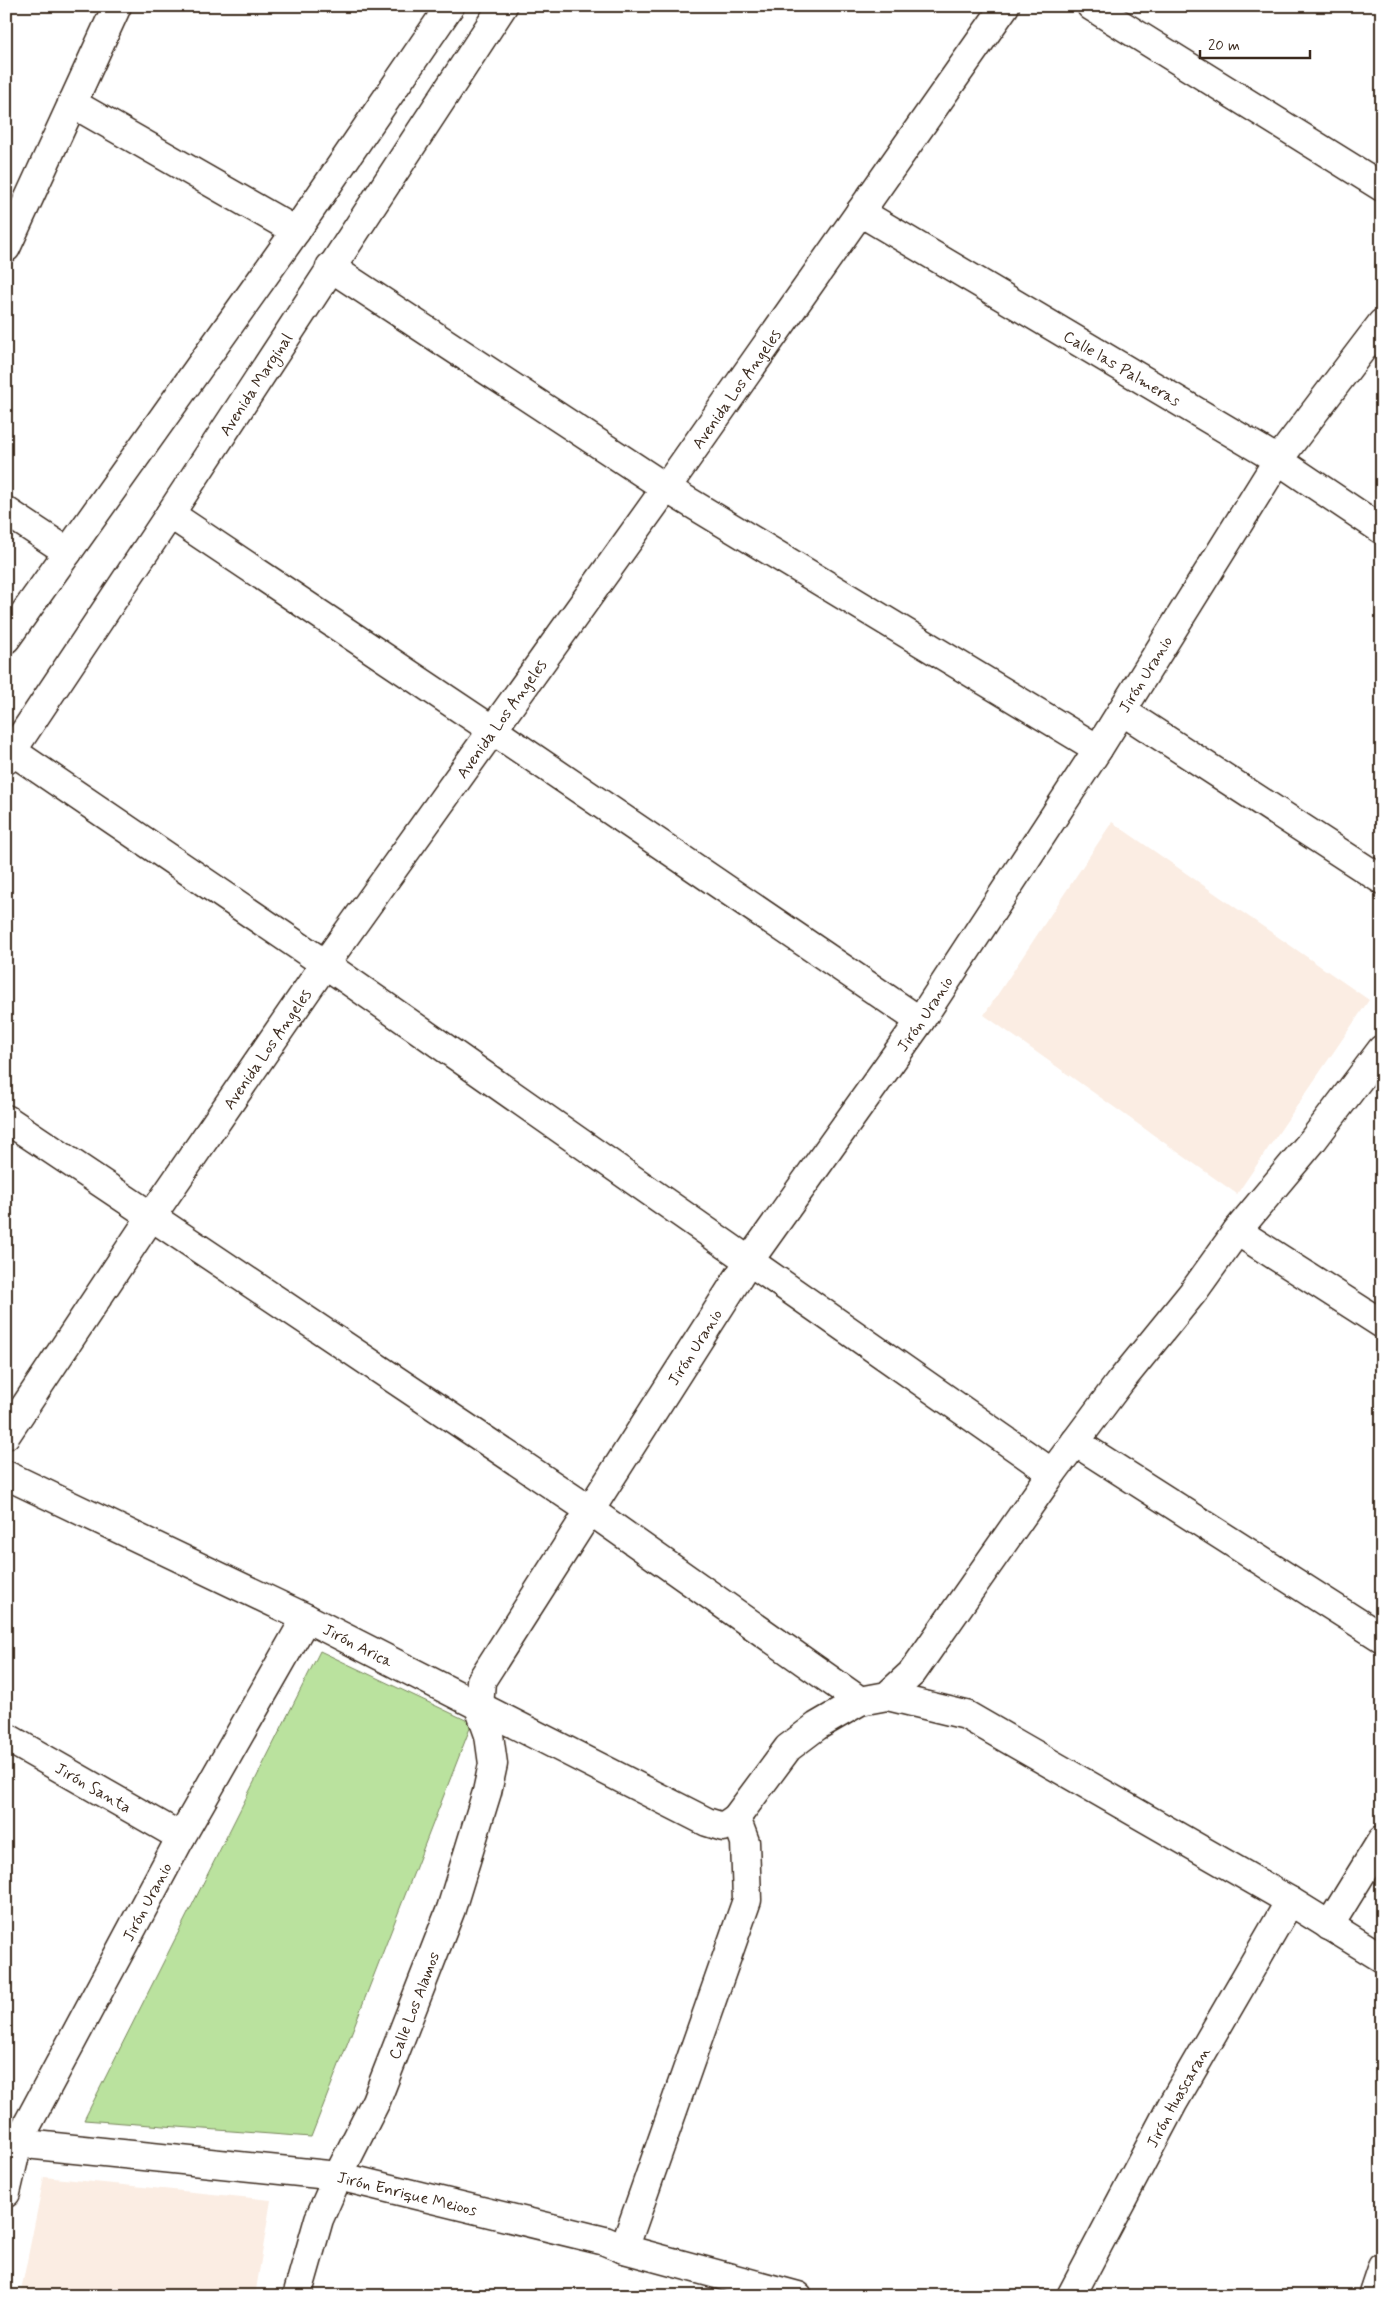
<svg xmlns="http://www.w3.org/2000/svg" width="1388" height="2302" font-family="Mynerve,sans-serif">
  <style>
    .built { fill: #fbede3 }
    .green { fill: #bae29e; stroke: #7a865e }
    .lines { fill: none; stroke-linecap: round; stroke-linejoin: round }
    .minor-casing { stroke: #3b2a1e; stroke-width: 31 }
    .secondary-casing { stroke: #3b2a1e; stroke-width: 31 }
    .minor { stroke: #fff; stroke-width: 28 }
    .secondary { stroke: #fff; stroke-width: 28 }
    .labels { text-anchor: middle; stroke-width: 4.5; stroke-linejoin: round; paint-order: stroke }
    .street-label { font-size: 16px; fill: #3b2a1e; stroke: #fff }
  </style>
  <rect width="100%" height="100%" fill="#fff"/>
  <filter id="ink" filterUnits="userSpaceOnUse"><feTurbulence type="fractalNoise" baseFrequency=".02" numOctaves="2"/><feDisplacementMap in="SourceGraphic" scale="10" xChannelSelector="R" yChannelSelector="G"/><feConvolveMatrix kernelMatrix="1 2 1 2 8 2 1 2 1" color-interpolation-filters="sRGB"/></filter>
  <g filter="url(#ink)">
    <path class="built" d="M1112,822L1369,1000L1237,1194L984,1015Z
      M44,2177L271,2200L255,2296H20Z"/>
    <path class="green" d="M320,1651L472,1723L311,2137L84,2120Z"/>
    <g class="lines">
      <g class="minor-casing">
        <g id="minor">
          <path d="M1091,6L1382,187"/>
          <path d="M72,103L296,231"/>
          <path id="s1" d="M860,212L1278,460L1382,530"/>
          <path d="M6,248L117,6"/>
          <path d="M330,267L666,488L1098,749"/>
          <path d="M6,511L68,552"/>
          <path d="M170,514L494,731L920,1021"/>
          <path d="M1122,711L1382,880"/>
          <path d="M12,751L325,964L1052,1473"/>
          <path d="M6,1119L591,1511L860,1701"/>
          <path d="M1237,1231L1382,1324"/>
          <path id="s2" d="M6,1435L151,1217L325,964L666,488L1005,6"/>
          <path d="M1075,1442L1382,1638"/>
          <path id="s3" d="M6,1475L306,1618L707,1822L723,1827L736,1818L788,1748L817,1726L860,1701L887,1696L912,1673L1052,1473L1120,1382L1194,1291L1237,1231L1313,1140L1382,1049"/>
          <path d="M887,1696L966,1715L1290,1901L1382,1958"/>
          <path id="s4" d="M6,1737L181,1837"/>
          <path d="M1329,1926L1382,1840"/>
          <path id="s5" d="M6,2142L338,2176L605,2241L624,2249L798,2296"/>
          <path id="s6" d="M6,2193L18,2142L181,1837L306,1618"/>
          <path d="M624,2249L747,1900L745,1842L736,1818"/>
          <path id="s7" d="M297,2296L319,2219L338,2176L376,2101L451,1909L487,1792L493,1764L489,1735L479,1707L481,1681L749,1261L920,1021L1098,749L1278,460L1382,323"/>
          <path id="s8" d="M1071,2296L1173,2103L1290,1901"/>
          <path d="M1372,2296L1382,2266"/>
        </g>
      </g>
      <g class="secondary-casing">
        <g id="secondary">
          <path d="M6,639L296,231L450,6"/>
          <path id="s9" d="M6,760L170,514L503,6"/>
        </g>
      </g>
      <use href="#minor" class="minor"/>
      <use href="#secondary" class="secondary"/>
    </g>
  </g>
  <g class="labels">
    <g class="street-label">
      <text dy="6" stroke="none"><textPath href="#s1" startOffset="305">Calle las Palmeras</textPath></text>
      <text dy="6" stroke="none"><textPath href="#s9" startOffset="451">Avenida Marginal</textPath></text>
      <text dy="6" stroke="none"><textPath href="#s2" startOffset="1276">Avenida Los Angeles</textPath></text>
      <text dy="6" stroke="none"><textPath href="#s7" startOffset="1860">Jirón Uranio</textPath></text>
      <text dy="6" stroke="none"><textPath href="#s2" startOffset="871">Avenida Los Angeles</textPath></text>
      <text dy="6" stroke="none"><textPath href="#s7" startOffset="1455">Jirón Uranio</textPath></text>
      <text dy="6" stroke="none"><textPath href="#s2" startOffset="466">Avenida Los Angeles</textPath></text>
      <text dy="6" stroke="none"><textPath href="#s7" startOffset="1050">Jirón Uranio</textPath></text>
      <text dy="6" stroke="none"><textPath href="#s3" startOffset="391">Jirón Arica</textPath></text>
      <text dy="6" stroke="none"><textPath href="#s4" startOffset="101">Jirón Santa</textPath></text>
      <text dy="6" stroke="none"><textPath href="#s6" startOffset="325">Jirón Uranio</textPath></text>
      <text dy="6" stroke="none"><textPath href="#s7" startOffset="314">Calle Los Alamos</textPath></text>
      <text dy="6" stroke="none"><textPath href="#s8" startOffset="226">Jirón Huascaran</textPath></text>
      <text dy="6" stroke="none"><textPath href="#s5" startOffset="405">Jirón Enrique Meioos</textPath></text>
    </g>
  </g>
  <rect width="1388" height="2302" fill="none" stroke="#fff" stroke-width="25"/>
  <rect x="12" y="12" width="1363" height="2277" fill="none" stroke="#3b2a1e" stroke-width="2" filter="url(#ink)"/>
  <path d="M1200 50v8h110v-8" fill="none" stroke="#3b2a1e" stroke-width="2.5"/>
  <text x="1208" y="50" font-size="15" fill="#3b2a1e" stroke="#ffffff" stroke-width="4" paint-order="stroke">20 m</text>
</svg>
